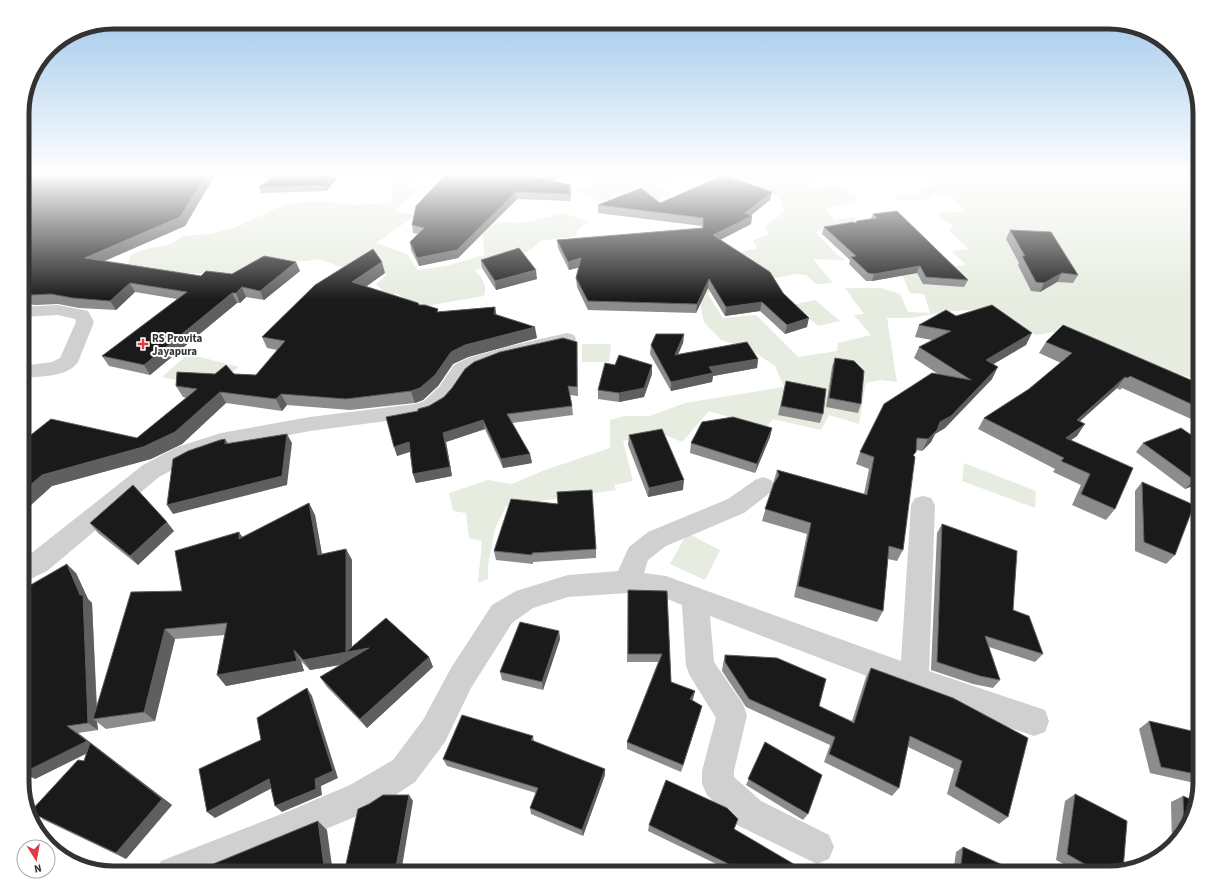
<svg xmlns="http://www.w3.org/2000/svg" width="1222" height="895" font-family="'Source Sans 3',sans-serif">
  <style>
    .green { fill: #e6ecdf }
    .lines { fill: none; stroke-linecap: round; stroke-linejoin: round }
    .minor { fill: #d0d0d0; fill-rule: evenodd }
    .wall { fill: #8c8c8c }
    .shaded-wall { fill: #5f5f5f }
    .building { fill: #1a1a1a; stroke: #5f5f5f }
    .poi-dot { fill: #e63946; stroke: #fff; stroke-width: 1.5 }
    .labels { text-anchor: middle; stroke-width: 4; stroke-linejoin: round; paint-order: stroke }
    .poi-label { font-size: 11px; font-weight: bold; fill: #333; stroke: #fff; text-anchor: start }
    .rim { fill: none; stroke: #333; stroke-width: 5 }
  </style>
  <rect width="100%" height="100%" fill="#fff"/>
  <path class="green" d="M403,175H417L416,179L406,186L421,187L394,211L416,215L376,243L407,254L418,270L446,266L484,255L483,234L497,222L521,223L565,213L588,222L578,229L576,236L540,241C526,259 497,263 475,270C482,279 488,285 484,296L409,309V301L396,293L383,302L371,299L382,290L376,284L387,275L377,269L378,265L367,259L344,268L319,259L305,261L260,260L238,272L226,274L181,273L141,269L133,267L128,263L131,255L138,251L171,244L183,236L210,234L234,228L286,204L321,201L353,205L390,203L393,190L389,183Z
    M599,175H684L658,184L671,194L656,201L639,186L629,191L612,194L609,200L595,201L591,193H578L576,188L593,186L592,180Z
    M745,175H821L820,177L807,184L812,189L823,187L832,182L856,196L857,202L825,208L835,220L854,217L859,222L816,232L835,253L845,260L813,259L833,283L816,284L806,275L797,274L775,278L764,276L739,253L757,248L753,240L769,234L765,226L785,212L781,200L769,191L736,178Z
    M919,175H1200V380L1170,372L1158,377L1055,332L1036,335L981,309L944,312L911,318H887L897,382L881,380L866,383L859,424L829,415L821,430L773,419L766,428L709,411L682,442L658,432L623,441L633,481L614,485L616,490L506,506L495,529L488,565V579L478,583L482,541L469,538L466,513L453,511L449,493L488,480L512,484L545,470L610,448V420L624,416H650L685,403L784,387L775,366L750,349L721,340L704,322L698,294L693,288L758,282L707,293L723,318L756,315L798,357L837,351L838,343L871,335L854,315L864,314L845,288H881L900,294L908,312L930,313L924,294L910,293L901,272L966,265L952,251L969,249L950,232L953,225L944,220L936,213L964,212L952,196L936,193C927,203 910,200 897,200L895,195L897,192L914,196L936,181Z
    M815,300L840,321L818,326L792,305Z
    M582,344H611L609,362H582Z
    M188,354L239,367L209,388L162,377Z
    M964,463L1036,491L1035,508L962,481Z
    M687,533L720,550L705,580L670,564Z"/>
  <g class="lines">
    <path class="minor" d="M58,305L88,311L94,322L78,362C67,378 39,376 22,378V366L52,362L60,358L76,322L75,319L58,315L22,317V307Z
      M567,333L574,335L576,339L574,343C553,348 480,361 468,374C464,377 462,383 459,387C451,401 441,410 425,416L310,431L223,448L193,459L159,477L47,571L22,583V559L29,555L143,465L177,447L221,433L310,417L415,404L424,401L439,387L454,365L468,358L510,346Z
      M763,477L771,480L775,486L771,492L744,513L666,546L648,560L644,573L666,576L901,661L911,505L915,498L923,496L931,498L935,505L929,671L1045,710L1049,721L1045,732L1034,736L914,694L710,616L714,662L743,704L747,715L734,771V777L761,801L829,835L834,847L829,859L817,864L737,825L707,795L702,784V771L716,718L690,676L686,666L682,605L665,598L627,593L568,597L533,608L512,623L471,688L445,742L415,782L374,809L220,873H155L161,861L289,811L350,785L393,760L423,720L451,668L492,605L516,591L568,575L618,571L629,547L648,532L728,499L755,480Z"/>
  </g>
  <path class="wall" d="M22,175H215L185,226L105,261L201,276L232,274L300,271L264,300L246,297L240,303H237L150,375L109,366L102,356L177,299L135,292L116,310L79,308L58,304L37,305L22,304Z
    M340,175L326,191L261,193L259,187L269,181L267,176Z
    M543,175H567L553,181L570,185L571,192L570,201L517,199L458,258L419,266L411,250L410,242L418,234L413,233L412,225L543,178Z
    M772,192L770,200L751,215L752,216L751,224L720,240L807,327L785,334L760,311L725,316L708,288L696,313L588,310L577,287L576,278L579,267L569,270L558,248L557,240L702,228V226L598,213V205L660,203Z
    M873,214L968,280L964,287L923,284L917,273L872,281H866L849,264L850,260L822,234L824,227L856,223L871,219Z
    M1010,230L1078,275L1073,283L1057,282L1040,292L1031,291L1018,265L1019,263L1006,239Z
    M481,260L537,279L496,290L482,268Z
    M385,273L366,287L419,305L438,309V312L495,307L496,315L537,338L468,357L453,364L438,386L423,400L415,403L350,410L287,405L282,411L226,403L182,444L151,459L52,486L22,513V442L137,438L186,398L183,397L176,386L234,374L256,375L277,350L267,348L262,337Z
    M956,316L1026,345L993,364L992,379L945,428L935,434L931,442L922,451L916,450L914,456L903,550L897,561L888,559L883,611L877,622L794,597L807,534L762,521L777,470L864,494L869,469L856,464L860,452L938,374L914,358L919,347L932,340L915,337L919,325Z
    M684,334L683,343L678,354L758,359L757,368L713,376L712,382L671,391L650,354L651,345Z
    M577,342L578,396L570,395L572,406L573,415L512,423L530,454L532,463L503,468L485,429L446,442L452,476L416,483L413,474L410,452L397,456L418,411Z
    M1046,342L1200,384V423L1122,388L1120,390L1117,388L1080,421L1077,436L1071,440L1115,509L1106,520L1072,505L1081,485L1053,472L1055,469L978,429L984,418L1029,389L1061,363L1039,353Z
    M835,358L861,404L858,413L826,407L832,367Z
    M615,365H652V374L644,397L619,402L598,399V390Z
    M786,381L823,414L820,423L778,415Z
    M772,428L770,437L755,473L690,453L691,443Z
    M629,435L683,490L648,497L628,445Z
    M1200,441V483L1185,489L1136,452L1143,443Z
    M1142,482L1175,555L1166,564L1135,551V491Z
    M309,503L315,515L322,554L346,549L352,560V647L429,657L433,667L367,728L327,687L320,677L340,665L310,670L301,661L304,671L226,686L217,675L225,635L175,639L155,721L106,729L97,722L98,730L78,733L172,805L126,859L42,819L84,761L86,754L35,779L76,573L88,599L92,603L97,707L182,591L242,537Z
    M558,504L596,549V558L533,562V564L496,560L494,551Z
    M90,523L174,531L138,565L98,533Z
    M942,524L1013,610L1043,654L1035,662L989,647L1000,680L993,688L973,684L931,670L937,533Z
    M667,591L671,682L695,691L692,700L700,713L681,772L627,749V742L658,662H627L628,599Z
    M559,631L560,639L543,690L502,680L500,672Z
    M725,655L819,706L852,721L866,677L871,668L953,698L1008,817L999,824L947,794L954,769L908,747L899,788L892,796L824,762L830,745L746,707L722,671L723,664Z
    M1149,721L1200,733V783L1199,784L1150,773L1139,729Z
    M533,736L534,741L605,775L583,836L531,814L530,808L536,793L447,766L443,759Z
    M765,742L808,814L803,820L746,785Z
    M1075,794L1109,873H1080L1056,860L1065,801Z
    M1183,796L1194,801L1181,837L1172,845L1171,802Z
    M649,825L809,873H735L648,831Z
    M963,847L1020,873H953L956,852Z"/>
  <path class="shaded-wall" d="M206,175H215L185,226L90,267L85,258Z
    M334,175H340L326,191L325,185Z
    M547,175H567L544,184L543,176Z
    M570,185L571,192L570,201L569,194Z
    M516,192L517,199L458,258L419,266L417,258Z
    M772,192L770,200L749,217L752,216L751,224L712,244L713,235L745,213Z
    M581,258V267L569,270L568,262Z
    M296,262L300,271L264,300L260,291Z
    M382,262L385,273L356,293L352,282Z
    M920,266L917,273L872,281L874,274Z
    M536,270L537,279L496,290L495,281Z
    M1062,273L1057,282L1040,292L1044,283Z
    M709,279L708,288L696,313L697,304Z
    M130,283L135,292L116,310L110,301Z
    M242,287L246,297L240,303L236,293Z
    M232,293L237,303L150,375L144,365Z
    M762,302L760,311L725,316L726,307Z
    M495,307L497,318L494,314Z
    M809,318L807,327L785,334L787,325Z
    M535,327L537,338L468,357L453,364L438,386L423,400L415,403L411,391L451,352L465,345Z
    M1032,333L1026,345L980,372L986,360Z
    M684,334L683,343L674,364L675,355Z
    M758,359L757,368L713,376L712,382L671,391V382L709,367Z
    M652,365V374L644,397L619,402V393Z
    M998,367L992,379L945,428L935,434L931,442L922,451L928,439L940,422Z
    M1125,377L1117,388L1069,431L1077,420Z
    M220,392L226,403L182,444L151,459L52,486L22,513V492L42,475L143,447Z
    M281,394L287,405L282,411L276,399Z
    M483,420L485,429L446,442L452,476L416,483L413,474L443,433Z
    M1085,424L1077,436L1058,449L1066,438Z
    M772,428L770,437L755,473L757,464Z
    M287,434L292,443L287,485L173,514L167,505Z
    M225,439L231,448L225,444Z
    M409,442L412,451L397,456L394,447Z
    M530,454L532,463L503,468L501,459Z
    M1200,477V483L1185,489L1194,480Z
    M684,480L683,490L648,497L649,488Z
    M309,503L315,515L324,566L318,555Z
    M167,522L174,531L138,565L130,556Z
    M239,532L247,544L239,539Z
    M346,549L352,560V651L369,648L374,659L310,670L303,660Z
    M67,564L76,573L88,599L92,603L97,718L93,719L97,722L98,730L88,723L80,595Z
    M165,629L175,639L155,721L144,712Z
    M559,631L560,639L543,690L542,682Z
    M294,650L301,661L304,671L226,686L217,675Z
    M429,657L433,667L367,728L360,719Z
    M307,688L312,696L338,778L321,786L322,795L282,812L275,806L315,779Z
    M695,691L693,699L689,707L690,699Z
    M702,706L700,713L681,772L683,765Z
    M67,726L78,733L172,805L126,859L116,853L97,748L35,779L23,773Z
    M605,769V775L583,836L582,830Z
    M269,779L276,786L215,818L207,812Z
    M409,795L413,801L401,873H395Z
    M318,821L327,830L333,873H325Z"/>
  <path class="building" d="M22,175H206L180,217L85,258L201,276L206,271L232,274L264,256L296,262L260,291L242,287L236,293H232L144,365L102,356L187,292L130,283L110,301L73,298L51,294L31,295L22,294Z
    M269,175H334L325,185L259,187L275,177L267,176Z
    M445,175H527L570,185L569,194L516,192L457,250L417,258L410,242L424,228L412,225L416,206Z
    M724,175L772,192L745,213L752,216L713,235L770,272L783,293L809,318L787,325L762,302L726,307L709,279L697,304L588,301L576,278L581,258L568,262L557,240L703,228V218L598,205L641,188L660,203Z
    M897,211L968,280L926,277L920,266L874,274L868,273L851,257L856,256L824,227L853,222L856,223L857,221L877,218L873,214Z
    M1010,230L1051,232L1078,275L1062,273L1044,283L1036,282L1022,256H1025Z
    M519,248L536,270L495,281L481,260Z
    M373,249L382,262L352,282L418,303L419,305H425L438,309L437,312L495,307L494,314L535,327L465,345L451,352L435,375L420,388L411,391L346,399L281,394L276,399L220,392L175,432L143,447L42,475L22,492V442L51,419L137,438L197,389L176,386L177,372L215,374L226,365L234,374L256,375L285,341L262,337L315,285Z
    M992,305L1032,333L986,360L998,367L951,416L940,422L937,430L928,439L917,438L916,452L913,455L915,457L903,550L889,546L883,611L798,586L811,523L765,509L774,483L779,475L777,470L867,495L874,457L860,452L884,404L932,373L971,380L919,347L951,331L919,325L946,310L956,316Z
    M1063,325L1200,384V408L1130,376L1128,378L1125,377L1077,420L1085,424L1066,438L1133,468L1115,509L1081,494L1090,474L1061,461L1064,458L984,418L1029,389L1072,353L1046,342Z
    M656,334H684L675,355L747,342L758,359L709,367L713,373L671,382L651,345Z
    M563,338L577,342V387L568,386L572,406L507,414L530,454L501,459L483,420L443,433L450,467L413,474L409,442L394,447L386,417L418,411V409L429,406L444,397L452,388L465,369L474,362L500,352Z
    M619,355L652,365L644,388L619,393L598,390L605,363L615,365Z
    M835,358L854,361L864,371L861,404L829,398Z
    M786,381L826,389L823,414L781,406Z
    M733,417L772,428L757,464L691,443L702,422Z
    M1181,428L1200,441V477L1194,480L1143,443Z
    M662,429L684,480L649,488L629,435Z
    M287,434L282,476L167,505L173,459L188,451L220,440L225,439V444Z
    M1142,482L1194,505L1175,555L1144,542Z
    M133,485L167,522L130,556L90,523Z
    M592,490L596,549L532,553V555L494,551L511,499L558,504L557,492Z
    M309,503L318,555L346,549V652L386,618L429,657L360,719L320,677L369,648L303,660L294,650L297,661L217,675L227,623L165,629L144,712L93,719L131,592L182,591L175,551L239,532V539Z
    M942,524L1017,551L1013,610L1029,616L1043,654L985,636L1000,680L980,676L937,662Z
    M67,564L80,595H83L88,723L67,726L87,741L23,773L22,739V624L23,623L22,620V590Z
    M628,590L667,591L671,682L695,691L690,699L702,706L683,765L627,742L662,654H628Z
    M520,622L559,631L542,682L500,672Z
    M725,655L777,658L826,679L819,706L854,723L871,668L953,698L1028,738L1008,817L955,786L962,761L910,736L899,788L829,754L835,737L749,699L725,662Z
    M307,688L333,771L315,779L316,789L275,806L269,779L207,812L199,769L261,740L257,718Z
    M462,715L533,736L531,740L605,769L582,830L530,808L538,788L443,759Z
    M1149,721L1200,733V775L1161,767Z
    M765,742L822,775L808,814L748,779Z
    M90,743L162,799L116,853L30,812L78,760L84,761Z
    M666,780L727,808L738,819L734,829L809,873H747L649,825Z
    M1075,794L1127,821L1123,870L1109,873H1100L1067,854Z
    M383,795H409L395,873H344L358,809L369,804Z
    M1183,796L1194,801L1184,830Z
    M318,821L325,873H206V867Z
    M963,847L1020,873H960Z"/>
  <linearGradient id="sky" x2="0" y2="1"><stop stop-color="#9ec6ea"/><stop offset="0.58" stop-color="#fff"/><stop offset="1" stop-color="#fff" stop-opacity="0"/></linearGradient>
  <rect width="1222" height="300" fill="url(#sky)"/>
  <path class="poi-dot" d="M141 338h4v4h4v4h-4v4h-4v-4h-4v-4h4z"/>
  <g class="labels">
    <g class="poi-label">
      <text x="152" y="342">RS Provita<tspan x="152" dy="13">Jayapura</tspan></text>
    </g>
  </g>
  <path d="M0 0H1222V895H0ZM113 29H1109A84 84 0 0 1 1193 113V782A84 84 0 0 1 1109 866H113A84 84 0 0 1 29 782V113A84 84 0 0 1 113 29Z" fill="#fff" fill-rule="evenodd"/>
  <path class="rim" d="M113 29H1109A84 84 0 0 1 1193 113V782A84 84 0 0 1 1109 866H113A84 84 0 0 1 29 782V113A84 84 0 0 1 113 29Z"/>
  <g transform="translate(36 859) rotate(169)"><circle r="19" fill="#ffffff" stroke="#adadad"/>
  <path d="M0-3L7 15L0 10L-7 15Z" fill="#e63946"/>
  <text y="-6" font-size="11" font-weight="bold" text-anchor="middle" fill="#333333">N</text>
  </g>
</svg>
